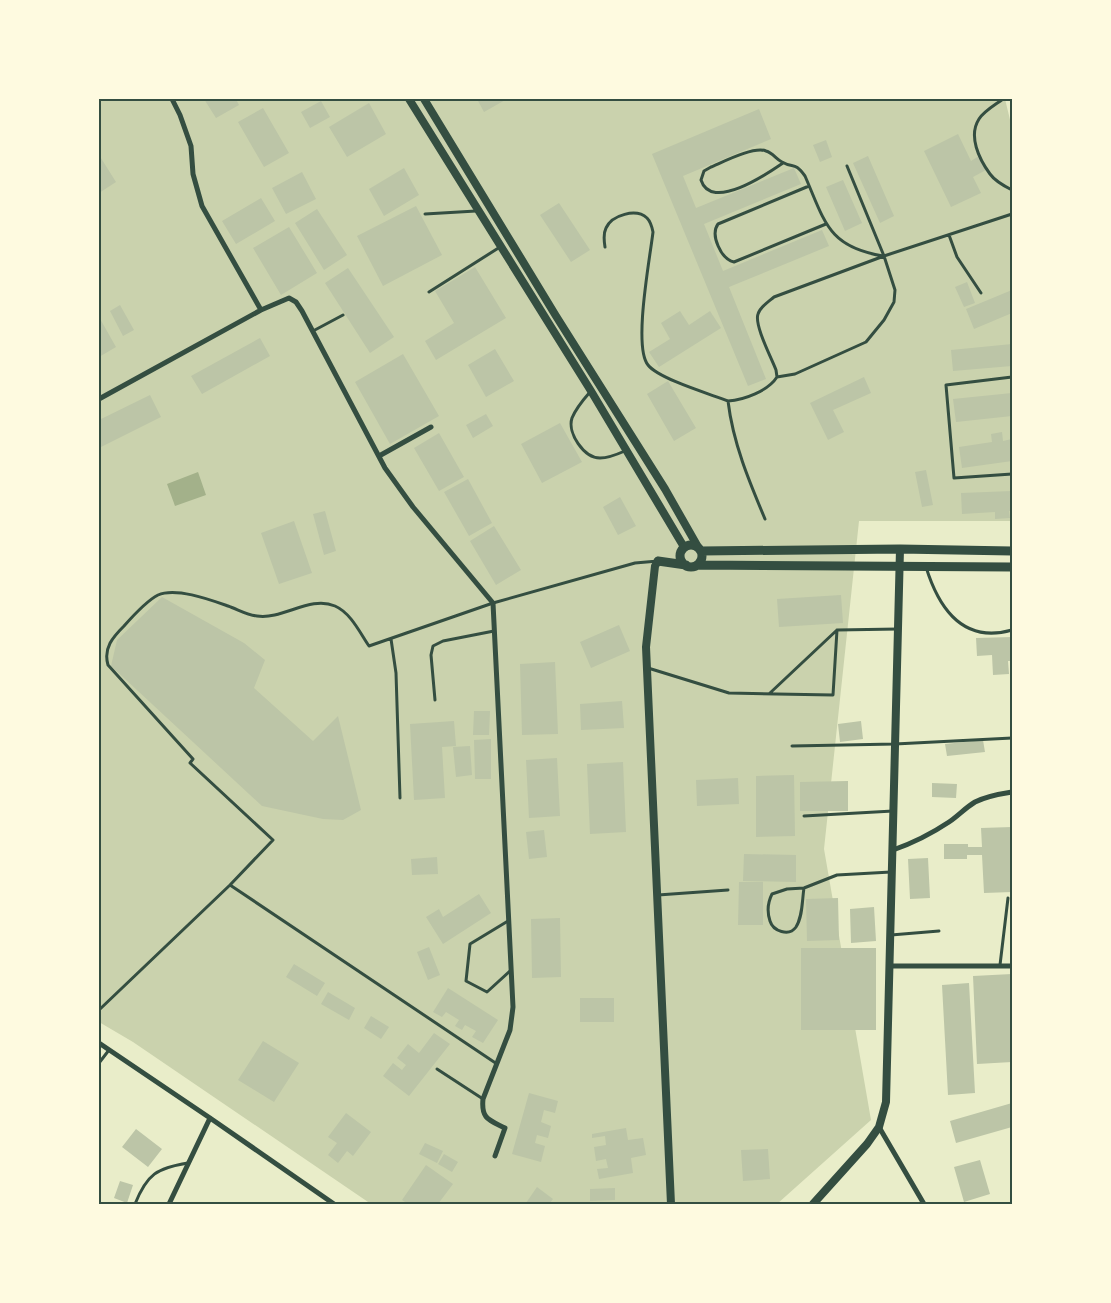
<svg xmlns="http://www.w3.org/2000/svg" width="1111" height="1303" font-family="'Archivo Narrow',sans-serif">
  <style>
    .green { fill: #cad2ad }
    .water { fill: #a3b18a }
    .building { fill: #bcc5a7 }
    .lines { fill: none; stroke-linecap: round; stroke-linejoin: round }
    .service { stroke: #344e41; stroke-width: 3 }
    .minor { stroke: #344e41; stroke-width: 5 }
    .tertiary { stroke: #344e41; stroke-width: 8 }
    .secondary { stroke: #344e41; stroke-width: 9 }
    .neatline { fill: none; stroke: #344e41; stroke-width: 2 }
  </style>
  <rect width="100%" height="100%" fill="#e9edc9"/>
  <path class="green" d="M99,99H1005L1012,128V521H859L824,849L871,1120L777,1204H371L133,1042L99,1022Z"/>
  <path class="water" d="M198,472L206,495L175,506L167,484Z"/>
  <path class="building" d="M204,99H236L239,105L216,118Z
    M477,99H507L484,112Z
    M321,101L330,117L310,128L301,112Z
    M369,103L386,134L347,157L329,127Z
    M263,108L289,153L264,167L238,122Z
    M759,109L771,139L683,176L696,208L794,168L801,184L704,224L723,271L822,230L829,246L729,287L766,379L748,386L652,154Z
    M958,134L971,161L979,156L986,170L973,177L981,193L951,207L924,151Z
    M826,140L832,157L820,162L813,145Z
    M99,155L116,182L99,193Z
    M868,156L894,216L880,223L853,163Z
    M404,168L419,195L384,216L369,189Z
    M302,172L316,199L286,214L272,188Z
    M843,180L862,223L845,231L826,187Z
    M261,198L275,221L236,244L222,221Z
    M559,203L590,250L571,262L540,215Z
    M416,206L442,255L383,286L357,236Z
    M317,209L347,255L324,270L295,223Z
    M289,227L317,273L281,295L253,248Z
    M475,267L506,318L436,360L425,341L454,323L435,291Z
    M348,268L394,337L370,353L325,283Z
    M967,282L975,303L964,307L955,287Z
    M1012,290V313L974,329L966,309Z
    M120,305L134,330L123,336L110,311Z
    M680,311L689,325L710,311L721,328L659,367L649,352L670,339L661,323Z
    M99,317L116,347L99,357Z
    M260,338L270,356L202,394L191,376Z
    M1012,344V366L953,371L951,350Z
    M495,349L514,381L486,397L468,365Z
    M403,354L439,416L390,444L355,382Z
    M864,377L871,393L833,410L844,432L828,440L810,403Z
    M668,381L696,428L674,441L647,394Z
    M1012,393V416L956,422L953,399Z
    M150,395L161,417L99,448V420Z
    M486,414L493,426L473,438L466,425Z
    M560,423L582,462L542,483L521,444Z
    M1002,432L1003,441L1012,439V461L962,468L959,447L992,442L991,434Z
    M439,433L464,477L439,491L414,448Z
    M926,470L933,505L922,507L915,472Z
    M468,479L492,523L469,536L444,492Z
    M1012,491V511H1009L1010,518L995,519V512L962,514L961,493Z
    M620,497L636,526L618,535L603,507Z
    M325,511L336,551L324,555L313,514Z
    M294,521L312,573L279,584L261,533Z
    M494,526L521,570L496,585L470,541Z
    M841,595L843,623L779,627L777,599Z
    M162,597L244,643L265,660L254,688L313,741L338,716L361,810L343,820L323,819L262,806L111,666L117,640Z
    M619,625L630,651L591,668L580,642Z
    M1012,637V661H1008L1009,674L993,675L992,655L977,656L976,638Z
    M555,662L558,734L522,735L520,664Z
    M622,701L624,728L581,730L580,704Z
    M474,711H490L489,735H473Z
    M454,721L456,746L442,747L445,798L414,800L410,724Z
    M861,721L863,739L840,742L838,724Z
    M491,739V779H475L474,740Z
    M983,740L985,752L947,756L945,744Z
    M470,746L472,775L456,777L453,747Z
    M557,758L560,816L529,818L526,760Z
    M623,762L626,832L590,834L587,764Z
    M794,775L795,836L756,837V776Z
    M738,778L739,804L697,806L696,780Z
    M848,781V811H800V782Z
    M932,783L957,784L956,798L932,797Z
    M1012,827V892L984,893L982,855H967V859H944V844H968V847H982L981,828Z
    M544,830L547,857L529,859L526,832Z
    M744,854L796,855V882L743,881Z
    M437,857L438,874L412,875L411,859Z
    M928,858L930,898L910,899L908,859Z
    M739,882H763V925H738Z
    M479,894L491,913L443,944L426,917L439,909L443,917Z
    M838,898L839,940L807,941L806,899Z
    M874,907L876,941L851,943L850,909Z
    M560,918L561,977L532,978L531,919Z
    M429,947L440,975L428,980L417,952Z
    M801,948H876V1030H801Z
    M294,964L325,983L317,996L286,977Z
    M1012,974V1062L977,1064L973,976Z
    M969,983L975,1093L948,1095L942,985Z
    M448,988L498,1020L483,1043L472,1037L476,1031L465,1025L462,1030L455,1026L459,1020L446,1012L442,1017L433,1012Z
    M328,992L355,1008L349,1020L321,1004Z
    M580,998H614V1022H580Z
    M371,1016L389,1027L381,1039L364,1028Z
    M434,1033L450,1044L409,1096L383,1076L393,1063L402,1070L406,1065L397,1058L408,1044L419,1053Z
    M263,1041L299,1063L274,1102L238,1080Z
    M529,1093L558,1101L555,1113L544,1110L541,1122L551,1126L548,1138L537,1135L535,1143L545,1146L541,1162L512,1154Z
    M1012,1103V1127L956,1143L950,1121Z
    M346,1113L371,1132L353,1156L347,1151L338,1163L328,1155L337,1143L328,1137Z
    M626,1128L628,1140L643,1138L646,1155L631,1158L633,1173L599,1179L597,1169L608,1168L606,1159L596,1161L594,1147L606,1145L605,1136L592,1138V1134Z
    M136,1129L162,1149L148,1167L122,1147Z
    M425,1143L443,1151L437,1163L419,1154Z
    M768,1149L770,1179L743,1181L741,1150Z
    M444,1154L458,1162L452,1172L438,1164Z
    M980,1160L990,1194L964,1202L954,1167Z
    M426,1165L453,1184L438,1204H408L402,1200Z
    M120,1181L133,1185L127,1203L114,1198Z
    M537,1187L553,1199L549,1204L526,1203Z
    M615,1188V1200L590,1201V1189Z"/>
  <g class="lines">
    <path class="service" d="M1003,99C995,105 984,111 979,119C968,136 979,159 990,174C995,181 1004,186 1012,190V192
      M783,163C767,174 711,212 701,180L704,171L711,167C723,162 754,146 766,151C773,153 776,159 782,162C794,169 794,161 805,176C825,222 828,247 883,256
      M809,186L718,224C710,235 721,259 734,262L826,224
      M425,214L476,211
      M949,235L957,257L981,293
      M605,247C604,241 603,234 606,228C612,215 636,208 647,218C651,222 652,227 653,232C650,258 633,347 648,365C659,379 710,394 728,401C744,400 768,391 777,377L776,370C772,359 754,325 758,314C760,307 768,302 774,297L884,256L1012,214
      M429,292L500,247
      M313,331L343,315
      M777,377L795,374L866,342L884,320L894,302L895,290L884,256L847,166
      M1012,377L946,385L954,478L1012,474
      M590,392C583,400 576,408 572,418C567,433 584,458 600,458C610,458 618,454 627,450
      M728,401C733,443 749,481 765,519
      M926,567C939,609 963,644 1012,630
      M391,639L396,673L400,798
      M648,668L729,693L833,695L837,630
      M770,693L837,630L898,629
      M435,700L431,655L433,646L443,641L494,631
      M792,746L895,744L1012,738
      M804,816L893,811
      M230,885L497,1064
      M804,888C802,900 803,916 796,927C789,937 773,931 770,921C767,912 768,902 772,894L787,889L804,888L837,875L891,872
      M658,895L728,890
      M508,921L470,944L466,981L487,992L511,970
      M891,935L939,931
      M1000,965L1008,898
      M99,1010L230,885L273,840L190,763L193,759L108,665C103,648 113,637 124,626C132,617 148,600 158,595C176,587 211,600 228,606C237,609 247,615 257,616C283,620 310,595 335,606C351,613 360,633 369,646L493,603L635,563L658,561
      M99,1063L109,1050
      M437,1069L483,1099
      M135,1204C147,1174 157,1168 188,1163"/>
    <path class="minor" d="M172,99L180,115L191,146L193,174L202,206L261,310
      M99,399L261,310L289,298L296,302L302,311L385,468L413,507L493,603L513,1007L510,1030L483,1099C481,1119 489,1120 505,1128L495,1156
      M379,456L431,427
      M893,850C913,843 931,834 949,822C958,816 965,808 975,802C987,796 999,794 1012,792
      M890,966H1012
      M99,1043L210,1118L334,1204
      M879,1127L924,1204
      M169,1204L210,1118"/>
    <path class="tertiary" d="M409,99L591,391L684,547
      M424,99L556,316L665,489L698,547
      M658,561L655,566L646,647L671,1204
      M813,1204L867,1144L879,1127L886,1102L900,549"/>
    <path class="secondary" d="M680 556a11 11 0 1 1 22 0a11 11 0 1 1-22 0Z
      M701,551L900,549L1012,551
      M658,561L686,565
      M697,565L1012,567"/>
  </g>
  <rect width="1111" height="1303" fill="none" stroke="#fefae0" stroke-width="200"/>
  <rect x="100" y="100" width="911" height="1103" class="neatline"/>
</svg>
